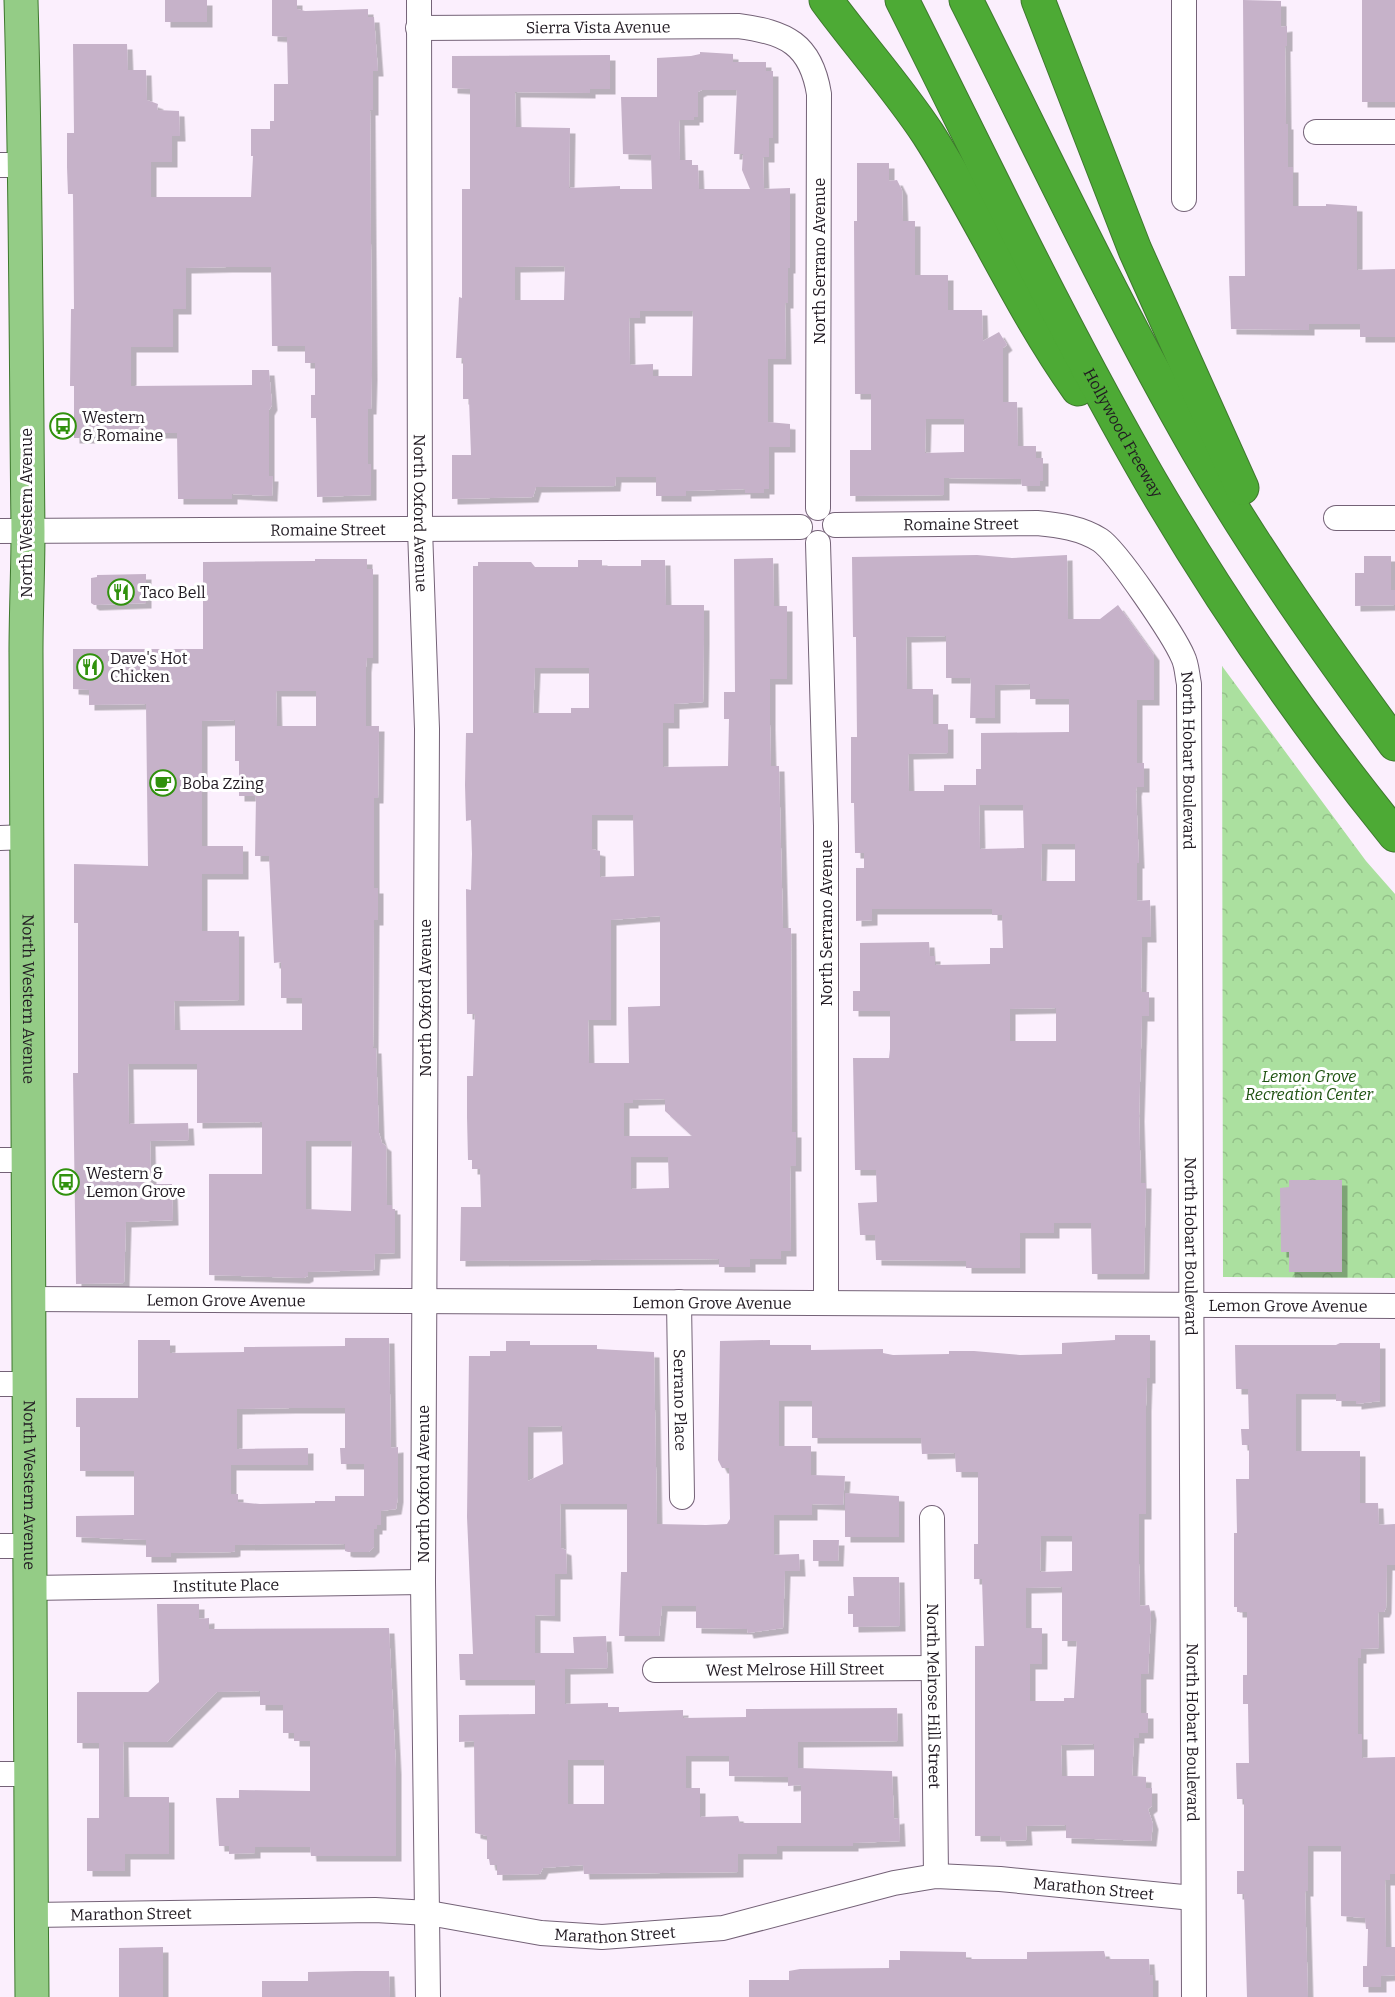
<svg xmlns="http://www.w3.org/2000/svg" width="1395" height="1997" font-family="Bitter,serif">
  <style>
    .forest { fill: url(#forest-crowns) }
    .building { fill: #c6b2c9; fill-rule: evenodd; filter: url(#shadow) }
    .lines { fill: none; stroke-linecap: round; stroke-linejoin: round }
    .street-casing { stroke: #746277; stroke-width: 26 }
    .primary-casing { stroke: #3e782e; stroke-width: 35 }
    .highway-casing { stroke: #3e782e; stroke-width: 35 }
    .street { stroke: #fff; stroke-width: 24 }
    .primary { stroke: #94cc86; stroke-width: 33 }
    .highway { stroke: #4daa35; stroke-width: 33 }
    .labels { text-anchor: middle; stroke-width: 6; stroke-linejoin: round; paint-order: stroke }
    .street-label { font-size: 16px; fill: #211a22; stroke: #fff }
    .poi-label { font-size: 16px; fill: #211a22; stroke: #fff; text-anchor: start }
    .park-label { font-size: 16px; font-style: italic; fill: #1d510f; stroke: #fff }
  </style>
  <defs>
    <pattern id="forest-crowns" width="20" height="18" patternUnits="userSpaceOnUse" patternTransform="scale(1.5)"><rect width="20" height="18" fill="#abe09f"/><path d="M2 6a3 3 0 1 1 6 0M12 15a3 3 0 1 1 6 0" fill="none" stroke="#93c089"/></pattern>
    <filter id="shadow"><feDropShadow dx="5.5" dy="5.5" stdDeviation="0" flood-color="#0004"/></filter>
  </defs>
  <rect width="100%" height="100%" fill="#fbeffd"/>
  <path class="forest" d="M1222,666L1366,861L1395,894V1278L1223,1277Z"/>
  <path class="building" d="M165,0H207V22H165Z
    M272,0H297V9L305,11L368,9V17H374L378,71H373V110H370L372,375L371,409H368V464H371V495L317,497L316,418H311V395H315V363H305V346H272L271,267H227L186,268V309H173V347H131V386L252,385V370H269L272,405L269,410V476H273L272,496L232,494V499H178L177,433H92V438H74V386H70L71,309H74L73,194H68L67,167V133H74L73,44H127L128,70H146L147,100L158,104L157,110L179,111L180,136H172V162H151V197H251L253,156H251V129H270V121H274V84H288L287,37L272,36Z
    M1243,0L1281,1V27L1287,26V46H1285L1286,124H1288V167H1293V206H1326V204L1357,206V270L1395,269V337H1360V324H1309V330L1231,329L1229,276H1245Z
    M1362,0H1395V102H1362Z
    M700,52L733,54V62H766V71H773V138H769V157H763L764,189L790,188V268H788V303H785L786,359H768V422L790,424V447H769V489H764V493H745V489L686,491V496H656V477H616L615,486L536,487L533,497L452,499V455H471L469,399H463V358H456L459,297L462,298V189H470V89L452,88V56L610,55V89H590V93L515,92L516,127L570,128L569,188L620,186V189H652L651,155L623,154L621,97H657V58L691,56L700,54ZM702,90H737L734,154H743L742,170L750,189H699L698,165H692V160H680L679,120H694V117H698V92ZM565,266L564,300H515V267ZM640,311H693L692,376H653V364L630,365L629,318H640Z
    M857,163H889V181L897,180L902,190L903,221H915V275H948V310H982L983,341L999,332L1007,345L1003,348V402H1017L1018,446H1036V458H1043V481H1040V486H1022L1021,479L948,478H944V495L850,496V450H871V394H855L854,221H857ZM926,419H964V452L925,453Z
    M977,555L1012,558L1067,555L1068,619H1100L1118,605L1154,655V700H1137V763H1144V787H1137L1136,791L1139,863H1137V901L1150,900L1151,937H1142L1141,992H1149V1016H1142L1139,1116L1141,1183H1146L1144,1274H1092L1091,1223H1054V1233H1020V1268H966V1261L876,1260L875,1235H860L858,1203L877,1202L876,1170H855L853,1058H889L890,1049V1011H853V991H860V943L929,942L930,956H935V965L990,964V948H1003L1002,915H992V909H872V920L856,921V868H864V853H855L854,803H851V737H857L856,637H853L852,557ZM946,636V678H971L970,718H995V685L1030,684V699H1069V732L981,733V769H976V785H944V791H909L908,754L948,753V724H933V689H907L906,637ZM979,805H1023L1024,848L980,849ZM1042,844H1075V881H1041ZM1056,1008V1041H1010V1009Z
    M1364,556H1391V590H1395V605L1355,606V573H1364Z
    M773,558L774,606H787V679H770V725L771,766H779L783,928H791L792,1132H796V1166H790L791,1251H781V1259H750V1267H719V1259L460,1261L461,1207H481L480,1169H472V1160H468L467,1117V1076H473L475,1014H467L466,889L471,890L472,854L471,820L466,821L465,785L466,733H473V566H478V562H531L535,567H578V560H602V566H641V560H665L666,605H704V639L703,702L674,704V723H663V767L728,766L729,719H724V692H735L734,559ZM535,668H589V708H571V713H533ZM592,815H633L634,876L600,877V851L592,849ZM660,916V1006L628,1007L629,1063H589L588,1020H611V920ZM665,1099V1111L692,1136H624V1103H633V1100ZM631,1157H668L669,1188L631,1189Z
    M315,559H367V569H373V658H367L366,667V726H379L378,798H374V888H378V920H374L373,1048H376L379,1133L382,1143L386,1146L387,1205H392V1209H395V1253L375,1254L374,1270L308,1272V1276L304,1278L209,1275V1174H262V1122L197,1123V1064H128L129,1124L188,1123L189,1140L150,1141L151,1184H172L173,1220L126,1222L124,1283L76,1284L73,1073H78V923H74V864L148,866L146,704L89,705V690L73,689V649H203V562L315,561ZM276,691H316V726H277ZM235,720V761H239V796H256L255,856H269L274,963L281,962V998H302V1030H175L174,1001L239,1000V931H202V874H243V846H202V721ZM306,1141H352L351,1211L306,1209Z
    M146,574V603L94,605L91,603V578L97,577V575Z
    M1289,1180H1342V1272H1289V1252H1281L1280,1188L1289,1187Z
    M1115,1335H1150V1378H1147L1146,1406V1514H1139V1564L1140,1606L1149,1605L1151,1614L1148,1674H1141V1713H1148V1733H1139V1738H1134L1132,1776L1146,1777V1788H1152V1806L1148,1809L1153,1824L1151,1841L1066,1838V1825L1026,1826L1027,1840L1001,1841L1000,1836H975V1646H984L982,1579H974V1544H978V1472H956L955,1453L922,1454L921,1438H812V1401H779V1446H811V1475L845,1476L843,1505L812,1504V1515H774V1555L799,1554L800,1571H785L783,1628L748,1633L747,1629L696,1628V1606H662L659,1636H619L621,1572H627V1504H560L561,1548L566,1550L567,1574H555V1616L535,1615V1653H574L573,1637L606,1636L608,1668L565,1669V1704L608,1703V1707H619V1712L683,1710V1718L746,1717V1709L897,1708L898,1741L798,1742V1768L892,1771L894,1819L899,1818L900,1841L853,1843V1846H777V1854H738V1872L584,1874L583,1865L543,1868L540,1874L497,1875V1865H490L489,1859H487V1836L475,1833L474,1741L459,1742V1715L535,1714V1680H460L459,1654H473L467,1517L469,1356H490V1351H506V1341H530V1345H597V1349L654,1352L657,1524L706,1525L727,1524L730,1519L729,1468H722L718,1460L720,1341L770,1340V1345H811V1350L883,1349V1353L893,1355L949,1354V1351H974L1020,1355L1062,1354V1343L1115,1340ZM562,1426L563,1464L528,1481V1427ZM1041,1536H1072V1571L1040,1572ZM1062,1587V1641H1077L1074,1698H1064V1701H1030V1664H1042V1628H1026V1588ZM1094,1744V1776H1062L1061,1745ZM686,1756H729V1776L788,1777V1786L801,1785V1823H740L738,1816L700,1817V1788H686ZM568,1760H604V1804H568Z
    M345,1338H389L391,1448L398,1447V1497L396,1509L381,1511V1525H377V1529H374V1547L369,1552H348L345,1551V1544L235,1545V1551L232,1552L171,1553V1557H146V1540L76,1537V1516L134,1515V1471H80V1427H76V1398H138V1340H170V1353L244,1352V1347L345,1346ZM291,1408H345V1448H340L341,1464H364V1496H335V1501H315V1503L260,1504L238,1502V1494H231V1465H308V1448L237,1449V1409Z
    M1340,1343H1380V1401L1356,1404V1401H1336V1394H1296V1451H1360V1503H1378L1379,1525L1395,1524V1565H1387L1386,1608L1384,1612H1378L1379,1648L1361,1649V1658H1358V1734H1362V1758L1395,1757V1874H1390V1880H1385L1386,1947H1395V1975L1381,1976V1987H1363V1966H1367L1368,1929H1366L1365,1918L1341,1916V1846H1308V1891H1305L1308,1997H1247L1244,1894H1237V1871H1244V1799H1237L1236,1763H1249L1248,1704H1243V1675H1247V1612H1237V1607H1234V1533H1237L1236,1479H1249V1445H1242L1241,1429H1249L1248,1389H1236L1235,1345H1336Z
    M845,1493L899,1496V1537H845Z
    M813,1540H839L838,1561H813Z
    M853,1577H899L900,1626L853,1627V1614H848V1596H854Z
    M157,1604H199V1619L209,1618V1629L389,1628L396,1769V1856H311L310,1847H255V1853L229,1854V1846H219L216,1798H239V1790L310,1791V1741H294V1733H283V1705H260V1691L217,1692L167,1742H123L124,1797H169V1854H125V1871H87V1818H99V1743H77V1692H148L159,1682Z
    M163,1947V1997H119V1948Z
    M900,1951L966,1952V1959H1027V1952L1104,1951L1106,1959H1149L1150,1975H1153V1997H749V1980H789V1971L800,1969L889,1968V1960H900Z
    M356,1971H389L390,1997H262V1981H308V1972Z"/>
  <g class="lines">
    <g class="street-casing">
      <g id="street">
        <path id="s1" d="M419,0L420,529L427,729L423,1582L428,1997"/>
        <path d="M1184,0V199"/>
        <path id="s2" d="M418,28L738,26C786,32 811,44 819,94L818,508"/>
        <path d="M1316,132H1395"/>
        <path d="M0,165H26"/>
        <path d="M1336,518H1395"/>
        <path id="s3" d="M835,525L1037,523C1059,525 1081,528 1100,540C1117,551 1174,636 1183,657C1187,665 1187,675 1189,684L1194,1997"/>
        <path id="s4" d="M0,531L800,527"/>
        <path d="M818,543L826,826V1303"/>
        <path d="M0,838L28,837"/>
        <path d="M0,1160H28"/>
        <path id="s5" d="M30,1299L1395,1306"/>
        <path id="s6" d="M679,1302L682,1497"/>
        <path d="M0,1384H31"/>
        <path id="s7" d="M932,1518L936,1876"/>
        <path d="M0,1546H30"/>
        <path id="s8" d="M30,1588L423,1582"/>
        <path id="s9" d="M655,1670L933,1668"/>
        <path d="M0,1774H29"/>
        <path id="s10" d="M32,1915L375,1910L429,1913L541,1933L602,1937L723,1928L894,1883L936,1876L1000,1879L1193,1898"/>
      </g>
    </g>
    <g class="primary-casing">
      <g id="primary">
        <path id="s11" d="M21,0C26,177 26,355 28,532C28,572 26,612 26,652C32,1101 28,1549 32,1997"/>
      </g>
    </g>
    <g class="highway-casing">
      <g id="highway">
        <path d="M826,0C859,45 897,87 928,134C981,217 1021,309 1078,389"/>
        <path id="s12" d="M902,0C983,161 1060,325 1151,482C1223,605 1305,724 1395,835"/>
        <path d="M966,0C1042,151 1114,305 1198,451C1257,553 1325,649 1395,744"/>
        <path d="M1038,0L1135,250L1242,488"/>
      </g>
    </g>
    <use href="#street" class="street"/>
    <use href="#primary" class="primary"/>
    <use href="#highway" class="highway"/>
  </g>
  <defs>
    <g id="bus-ring" transform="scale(1.35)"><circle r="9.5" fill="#fff" stroke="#30910d" stroke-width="1.5"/><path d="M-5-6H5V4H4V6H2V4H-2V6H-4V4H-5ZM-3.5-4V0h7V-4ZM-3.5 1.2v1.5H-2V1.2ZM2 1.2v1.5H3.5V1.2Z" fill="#30910d"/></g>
    <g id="restaurant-ring" transform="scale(1.35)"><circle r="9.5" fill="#fff" stroke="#30910d" stroke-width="1.5"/><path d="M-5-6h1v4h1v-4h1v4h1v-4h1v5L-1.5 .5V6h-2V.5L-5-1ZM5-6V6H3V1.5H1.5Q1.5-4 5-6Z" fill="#30910d"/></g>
    <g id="cafe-ring" transform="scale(1.35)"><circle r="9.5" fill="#fff" stroke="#30910d" stroke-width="1.5"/><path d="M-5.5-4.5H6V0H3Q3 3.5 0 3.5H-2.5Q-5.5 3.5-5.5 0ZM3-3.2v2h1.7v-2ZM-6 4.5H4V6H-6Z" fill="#30910d"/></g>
  </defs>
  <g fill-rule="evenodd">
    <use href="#bus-ring" x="63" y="426"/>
    <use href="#restaurant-ring" x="121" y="592"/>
    <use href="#restaurant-ring" x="90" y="667"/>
    <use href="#cafe-ring" x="163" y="783"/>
    <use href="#bus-ring" x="66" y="1182"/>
  </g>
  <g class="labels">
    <g class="street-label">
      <text dy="6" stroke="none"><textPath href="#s2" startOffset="180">Sierra Vista Avenue</textPath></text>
      <text transform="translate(819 261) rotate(-90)" y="6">North Serrano Avenue</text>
      <text dy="6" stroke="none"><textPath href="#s12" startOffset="486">Hollywood Freeway</textPath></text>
      <text transform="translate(26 513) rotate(-90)" y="6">North Western Avenue</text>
      <text dy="6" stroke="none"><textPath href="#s1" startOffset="513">North Oxford Avenue</textPath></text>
      <text dy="6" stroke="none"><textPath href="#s3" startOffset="126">Romaine Street</textPath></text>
      <text dy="6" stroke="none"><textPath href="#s4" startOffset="328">Romaine Street</textPath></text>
      <text dy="6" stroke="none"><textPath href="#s3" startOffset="516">North Hobart Boulevard</textPath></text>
      <text transform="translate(826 923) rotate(-90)" y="6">North Serrano Avenue</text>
      <text dy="6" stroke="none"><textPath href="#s11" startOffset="999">North Western Avenue</textPath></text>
      <text transform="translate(425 998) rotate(-90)" y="6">North Oxford Avenue</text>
      <text dy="6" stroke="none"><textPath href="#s3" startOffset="1002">North Hobart Boulevard</textPath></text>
      <text dy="6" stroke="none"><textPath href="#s5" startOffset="196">Lemon Grove Avenue</textPath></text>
      <text dy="6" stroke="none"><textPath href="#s5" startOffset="682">Lemon Grove Avenue</textPath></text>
      <text dy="6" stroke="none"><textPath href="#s5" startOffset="1258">Lemon Grove Avenue</textPath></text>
      <text dy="6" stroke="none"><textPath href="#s6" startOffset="98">Serrano Place</textPath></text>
      <text dy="6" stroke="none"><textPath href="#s11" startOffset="1485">North Western Avenue</textPath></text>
      <text transform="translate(423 1484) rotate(-90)" y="6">North Oxford Avenue</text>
      <text dy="6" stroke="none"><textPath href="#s8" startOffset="196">Institute Place</textPath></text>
      <text dy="6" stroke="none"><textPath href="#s9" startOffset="140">West Melrose Hill Street</textPath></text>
      <text dy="6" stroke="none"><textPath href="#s7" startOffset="178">North Melrose Hill Street</textPath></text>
      <text dy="6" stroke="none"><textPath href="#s3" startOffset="1488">North Hobart Boulevard</textPath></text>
      <text dy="6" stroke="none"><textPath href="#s10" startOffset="1071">Marathon Street</textPath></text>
      <text dy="6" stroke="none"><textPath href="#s10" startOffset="99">Marathon Street</textPath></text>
      <text dy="6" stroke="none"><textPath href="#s10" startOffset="585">Marathon Street</textPath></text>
    </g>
    <g class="poi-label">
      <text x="82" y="423">Western<tspan x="82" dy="18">&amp; Romaine</tspan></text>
      <text x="140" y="598">Taco Bell</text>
      <text x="110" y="664">Dave's Hot<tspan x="110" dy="18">Chicken</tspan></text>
      <text x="182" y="789">Boba Zzing</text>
      <text x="86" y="1179">Western &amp;<tspan x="86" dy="18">Lemon Grove</tspan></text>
    </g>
    <g class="park-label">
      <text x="1309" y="1082">Lemon Grove<tspan x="1309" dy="18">Recreation Center</tspan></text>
    </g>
  </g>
</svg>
